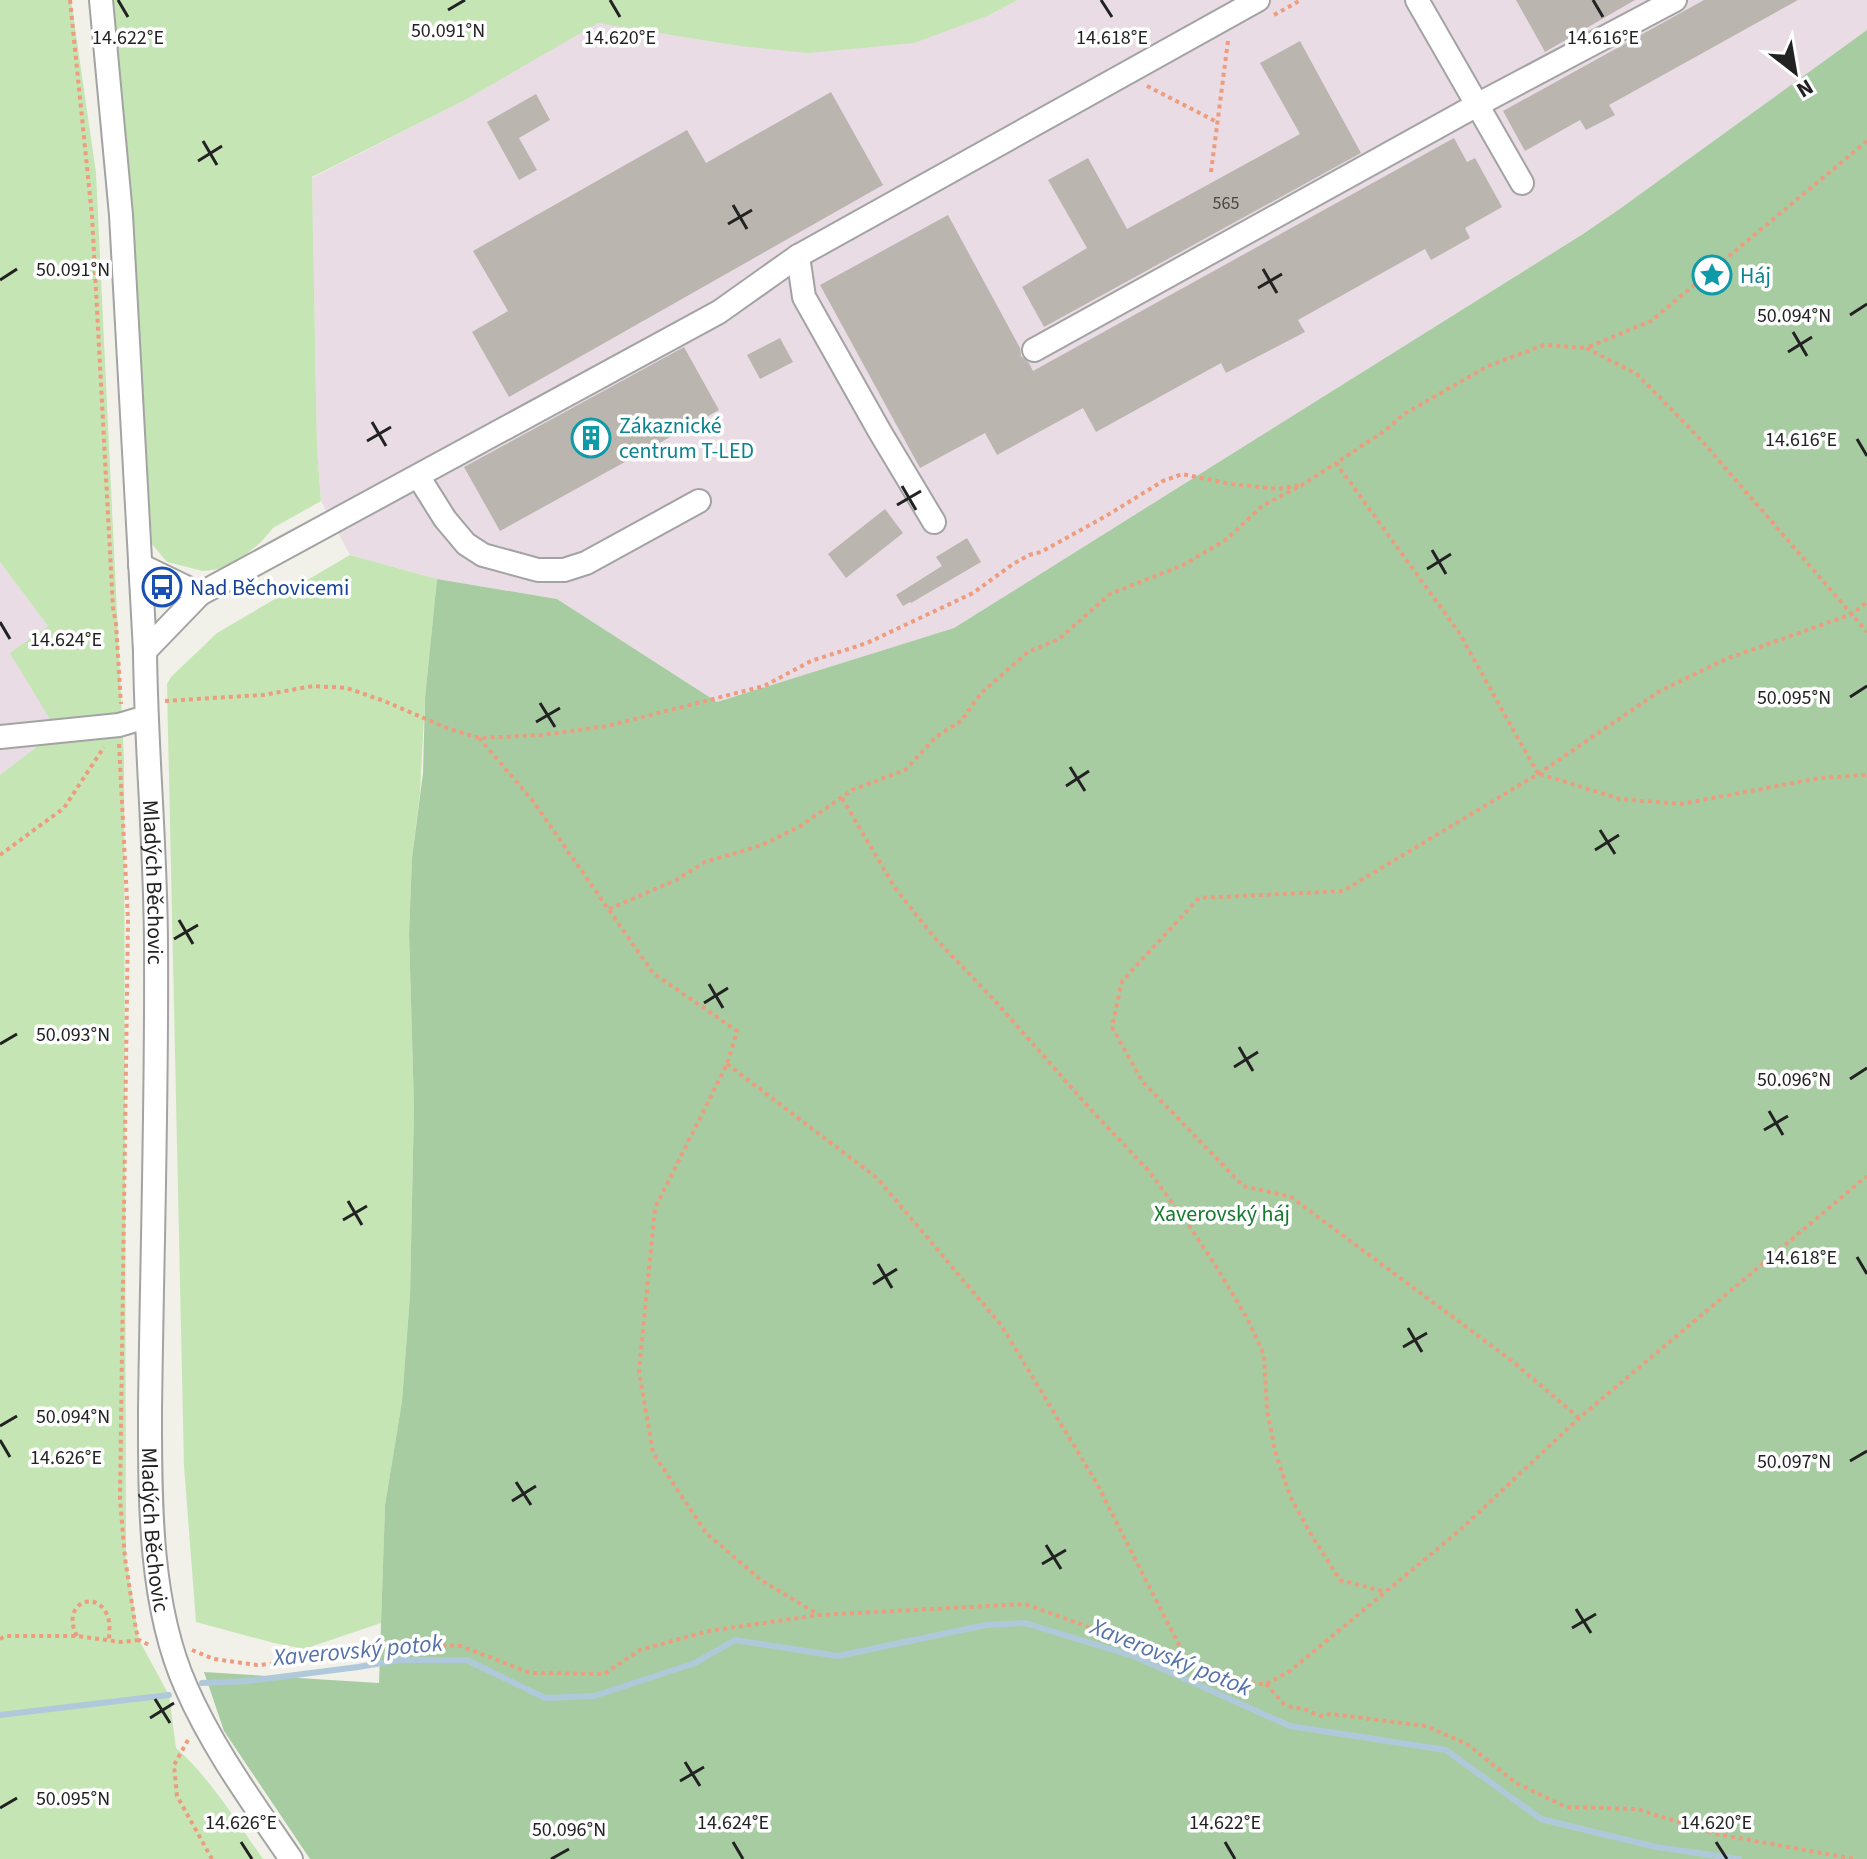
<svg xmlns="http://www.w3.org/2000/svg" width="1867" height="1859" font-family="'Source Sans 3',sans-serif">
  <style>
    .industrial { fill: #e9dce5 }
    .grass { fill: #c5e5b5 }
    .forest { fill: #a8cca2 }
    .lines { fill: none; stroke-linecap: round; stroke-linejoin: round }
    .stream { stroke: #afc9da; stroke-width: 6 }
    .building { fill: #bab6af }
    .minor-casing { stroke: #a3a3a3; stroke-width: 26 }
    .path { stroke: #ed9c7e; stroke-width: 4; stroke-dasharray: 4 4; stroke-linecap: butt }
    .minor { stroke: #fff; stroke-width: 22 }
    .ticks { fill: none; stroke: #222; stroke-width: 3 }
    .labels { text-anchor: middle; stroke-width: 7; stroke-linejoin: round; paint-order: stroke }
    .number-label { font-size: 18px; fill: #484745 }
    .culture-label { font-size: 22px; fill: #0d838f; stroke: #fff; text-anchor: start }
    .transit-label { font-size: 22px; fill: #164399; stroke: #fff; text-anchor: start }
    .street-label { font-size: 22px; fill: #222; stroke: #fff }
    .park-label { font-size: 22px; fill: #17782f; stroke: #fff }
    .water-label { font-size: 24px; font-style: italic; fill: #5672a9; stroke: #fff }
    .ticks-label { font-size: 20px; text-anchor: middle; fill: #222; stroke: #fff; stroke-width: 7; stroke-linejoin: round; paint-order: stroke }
  </style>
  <rect width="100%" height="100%" fill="#f1f0e9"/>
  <path class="industrial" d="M1018,0H1867V31L1621,208L1583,234L954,628L717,702L557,599L437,579L350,555L321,501L317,449L312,178L465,100L598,22L739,46L987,16Z
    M0,562L48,626L57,731L0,775Z"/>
  <path class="grass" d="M0,0H71L96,173L124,760L126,1558L139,1640L169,1695L176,1748C211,1779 236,1821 263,1859H0V775L57,731L10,653L48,626L0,562Z
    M110,0H1018L987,16L914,43L808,53L739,46L598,23L465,100L312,177L317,449L321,501L273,528L261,542L239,560L219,569L203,571L167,562L152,544L134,234Z
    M350,555L437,579L425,698L420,793L412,858L409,934L414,1106L410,1295L402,1401L385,1505L381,1623L304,1649L274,1643L196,1622L184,1466L167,684L171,677L217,633Z"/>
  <path class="forest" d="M1867,30V1859H310L224,1731L204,1672L379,1683L385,1505L402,1401L410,1295L414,1106L409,934L412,858L423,773L425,698L437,579L557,599L717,702L954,628L1583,234L1621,208Z"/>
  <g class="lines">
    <path class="stream" d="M202,1683L248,1681L358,1667L400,1660H467L545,1698L594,1696L695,1663L735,1640L838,1656L986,1625L1025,1623L1136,1657L1290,1726L1446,1750L1541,1819L1656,1847L1739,1859
      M0,1715L169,1695"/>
  </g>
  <path class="building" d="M1516,0H1635L1545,52Z
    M1704,0H1798L1609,105L1615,115L1586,130L1580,120L1525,151L1503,111Z
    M1300,41L1361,153L1044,327L1022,287L1087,248L1048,180L1088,158L1127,229L1300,134L1260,63Z
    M831,92L883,185L509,397L472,332L508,311L473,251L687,130L706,163Z
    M536,94L550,120L519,138L537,170L519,180L487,122Z
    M1454,138L1467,162L1475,158L1502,207L1465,228L1470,238L1431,260L1425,249L1298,320L1305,332L1226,373L1221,363L1096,432L1083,408L997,455L985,433L920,468L820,285L948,215L1020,348L1021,356L1029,363L1033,371Z
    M780,338L793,362L760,379L747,355Z
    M684,347L719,410L500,531L464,467Z
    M885,509L903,533L846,578L828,554Z
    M967,538L981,562L911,603L910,602L903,606L896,595L942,566L936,557Z"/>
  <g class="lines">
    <g class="minor-casing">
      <g id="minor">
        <path id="s1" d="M101,0L121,215L145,651C146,751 156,849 156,949C157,1102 152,1256 150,1410C150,1499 149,1604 186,1687C213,1749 253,1803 291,1859"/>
        <path d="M1417,0L1522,183"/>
        <path d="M798,256L804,297L880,432L934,522"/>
        <path d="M1034,350L1477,105L1675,0"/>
        <path d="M418,476L445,519L466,544L483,555L538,570H564L586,563L699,501"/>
        <path d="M140,565L200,594"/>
        <path d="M145,651L200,594L719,312L798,256L1258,0"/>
        <path d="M0,737L119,725L146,717"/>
      </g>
    </g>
    <path class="path" d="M70,0L92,216L113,608L116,624L121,704
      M1274,15L1301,0
      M1147,86L1217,122
      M1867,141L1651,321L1586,348L1637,374L1702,441L1867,632
      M1211,172L1228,41
      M165,701L263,695L313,686L347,688L384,701L447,728L479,738L542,735L607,726L764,686L811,661L867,643L973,593L1013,564L1029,555L1041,552L1106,516L1163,481L1182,474L1231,484L1277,489L1302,485
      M479,738L533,801L653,973L737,1031L727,1064L655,1208L639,1371L653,1453L706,1533L761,1580L819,1615
      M119,744L128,920L120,1499L125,1558L136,1630L139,1640L151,1646
      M1538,774L1660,691L1726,659L1852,614L1867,602
      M1540,774L1620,799L1681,804L1820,778L1867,775
      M842,798L895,888L934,937L994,1000L1094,1113L1149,1171L1190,1227L1217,1268L1247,1318L1264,1355L1267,1410L1275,1451L1290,1496L1310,1533L1340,1580L1386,1592
      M0,855L64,808L104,747
      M609,909L676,880L705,862L762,845L799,827L852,790L905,770L937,736L961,721L982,692L1028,652L1059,639L1110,594L1183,565L1227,539L1262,506L1302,485L1336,463
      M727,1064L877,1178L1001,1325L1096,1482L1187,1661
      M1579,1418L1512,1361L1291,1197L1243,1186L1142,1081L1112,1027L1122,981L1199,898L1343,891L1538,774L1458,631L1336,463L1386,430L1404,414L1488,366L1544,345L1586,348
      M77,1636C59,1602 101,1586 109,1621C110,1627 109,1635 109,1641
      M0,1639L5,1636H77L121,1642L140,1640
      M192,1650L214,1659L257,1665L324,1660L351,1646L379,1644L461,1646L530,1673L604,1674L640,1650L708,1631L819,1615L1025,1604L1188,1663L1233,1684H1266L1290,1671L1459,1531L1579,1418L1867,1176
      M1266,1684L1284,1704L1291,1707L1304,1709L1320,1716L1331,1714L1426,1726L1467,1744L1516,1783L1566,1807L1637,1809L1716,1834L1855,1859
      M188,1740L174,1765L177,1796L212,1859"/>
    <use href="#minor" class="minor"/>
  </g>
  <path class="ticks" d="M118,0L128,17M610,0L620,17M1101,0L1112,17M1593,0L1603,17M448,10L465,0M203,141L217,165M198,161L222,146M733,205L747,229M728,224L752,210M1263,269L1277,293M0,280L17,269M1258,288L1282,274M1850,315L1867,304M1793,332L1807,356M1788,352L1812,337M372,422L386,446M1857,439L1867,456M367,441L391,427M902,486L916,510M897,505L921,491M1432,550L1446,574M1427,569L1451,554M0,622L10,639M1850,697L1867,686M540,703L555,727M536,722L560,708M1070,767L1085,791M1066,786L1089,771M1600,830L1615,854M1595,850L1619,835M179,920L193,944M174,939L198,925M709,984L723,1008M704,1003L728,988M0,1044L17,1034M1239,1047L1253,1071M1234,1067L1258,1052M1850,1079L1867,1068M1769,1111L1783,1135M1764,1130L1788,1116M348,1201L362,1225M343,1220L367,1206M1857,1257L1867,1274M878,1264L892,1288M873,1284L897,1269M1408,1328L1422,1352M1403,1347L1427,1333M0,1426L17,1416M0,1440L10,1457M1850,1461L1867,1451M516,1482L531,1505M512,1501L536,1486M1046,1545L1061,1569M1042,1564L1066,1550M1576,1609L1591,1633M1572,1628L1596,1614M155,1699L170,1723M150,1718L174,1703M685,1762L700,1786M680,1781L704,1767M0,1808L17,1798M241,1842L252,1859M733,1842L743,1859M1225,1842L1235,1859M1716,1842L1727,1859M551,1859L569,1849"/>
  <defs>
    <g id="sight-ring" transform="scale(2)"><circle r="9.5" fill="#fff" stroke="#0f9aa8" stroke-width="1.5"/><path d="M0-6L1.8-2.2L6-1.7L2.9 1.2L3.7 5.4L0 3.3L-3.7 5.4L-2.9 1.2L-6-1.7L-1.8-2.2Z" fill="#0f9aa8"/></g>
    <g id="building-ring" transform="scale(2)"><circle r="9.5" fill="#fff" stroke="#0f9aa8" stroke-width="1.5"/><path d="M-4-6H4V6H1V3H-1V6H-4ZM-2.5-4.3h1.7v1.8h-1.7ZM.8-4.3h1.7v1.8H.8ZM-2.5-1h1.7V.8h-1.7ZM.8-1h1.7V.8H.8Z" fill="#0f9aa8"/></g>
    <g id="bus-ring" transform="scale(2)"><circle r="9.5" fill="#fff" stroke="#1a4fb4" stroke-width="1.5"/><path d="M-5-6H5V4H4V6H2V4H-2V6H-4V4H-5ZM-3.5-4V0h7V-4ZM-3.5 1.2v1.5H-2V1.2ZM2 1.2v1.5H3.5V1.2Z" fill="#1a4fb4"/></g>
  </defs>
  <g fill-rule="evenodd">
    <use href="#sight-ring" x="1712" y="275"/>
    <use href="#building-ring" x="591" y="438"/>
    <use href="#bus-ring" x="162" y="587"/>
  </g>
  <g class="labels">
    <g class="number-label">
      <text x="1226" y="209">565</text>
    </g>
    <g class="culture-label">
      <text x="1740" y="283">Háj</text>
      <text x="619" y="433">Zákaznické<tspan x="619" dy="25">centrum T-LED</tspan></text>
    </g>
    <g class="transit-label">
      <text x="190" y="595">Nad Běchovicemi</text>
    </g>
    <g class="street-label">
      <text dy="8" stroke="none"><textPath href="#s1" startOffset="884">Mladých Běchovic</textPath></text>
      <text dy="8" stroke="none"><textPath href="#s1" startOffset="1532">Mladých Běchovic</textPath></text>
    </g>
    <g class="park-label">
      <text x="1222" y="1221">Xaverovský háj</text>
    </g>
    <g class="water-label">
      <text transform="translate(358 1650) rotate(-5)" y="8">Xaverovský potok</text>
      <text transform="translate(1171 1657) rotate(22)" y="8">Xaverovský potok</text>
    </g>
  </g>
  <g class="ticks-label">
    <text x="448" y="37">50.091°N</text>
    <text x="128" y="44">14.622°E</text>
    <text x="620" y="44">14.620°E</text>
    <text x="1112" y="44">14.618°E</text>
    <text x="1603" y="44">14.616°E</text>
    <text x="73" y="276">50.091°N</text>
    <text x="1794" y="322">50.094°N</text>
    <text x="1801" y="446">14.616°E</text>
    <text x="66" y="646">14.624°E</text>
    <text x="1794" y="704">50.095°N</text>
    <text x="73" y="1041">50.093°N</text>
    <text x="1794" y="1086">50.096°N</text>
    <text x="1801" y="1264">14.618°E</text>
    <text x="73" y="1423">50.094°N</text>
    <text x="66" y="1464">14.626°E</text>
    <text x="1794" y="1468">50.097°N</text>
    <text x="73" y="1805">50.095°N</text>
    <text x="241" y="1829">14.626°E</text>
    <text x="733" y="1829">14.624°E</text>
    <text x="1225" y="1829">14.622°E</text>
    <text x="1716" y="1829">14.620°E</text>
    <text x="569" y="1836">50.096°N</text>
  </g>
  <g transform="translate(1795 72) rotate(149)" stroke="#ffffff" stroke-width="6" paint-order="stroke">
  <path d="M0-6L14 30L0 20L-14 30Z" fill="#222222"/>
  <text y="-12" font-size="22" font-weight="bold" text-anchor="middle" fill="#222222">N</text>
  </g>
</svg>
